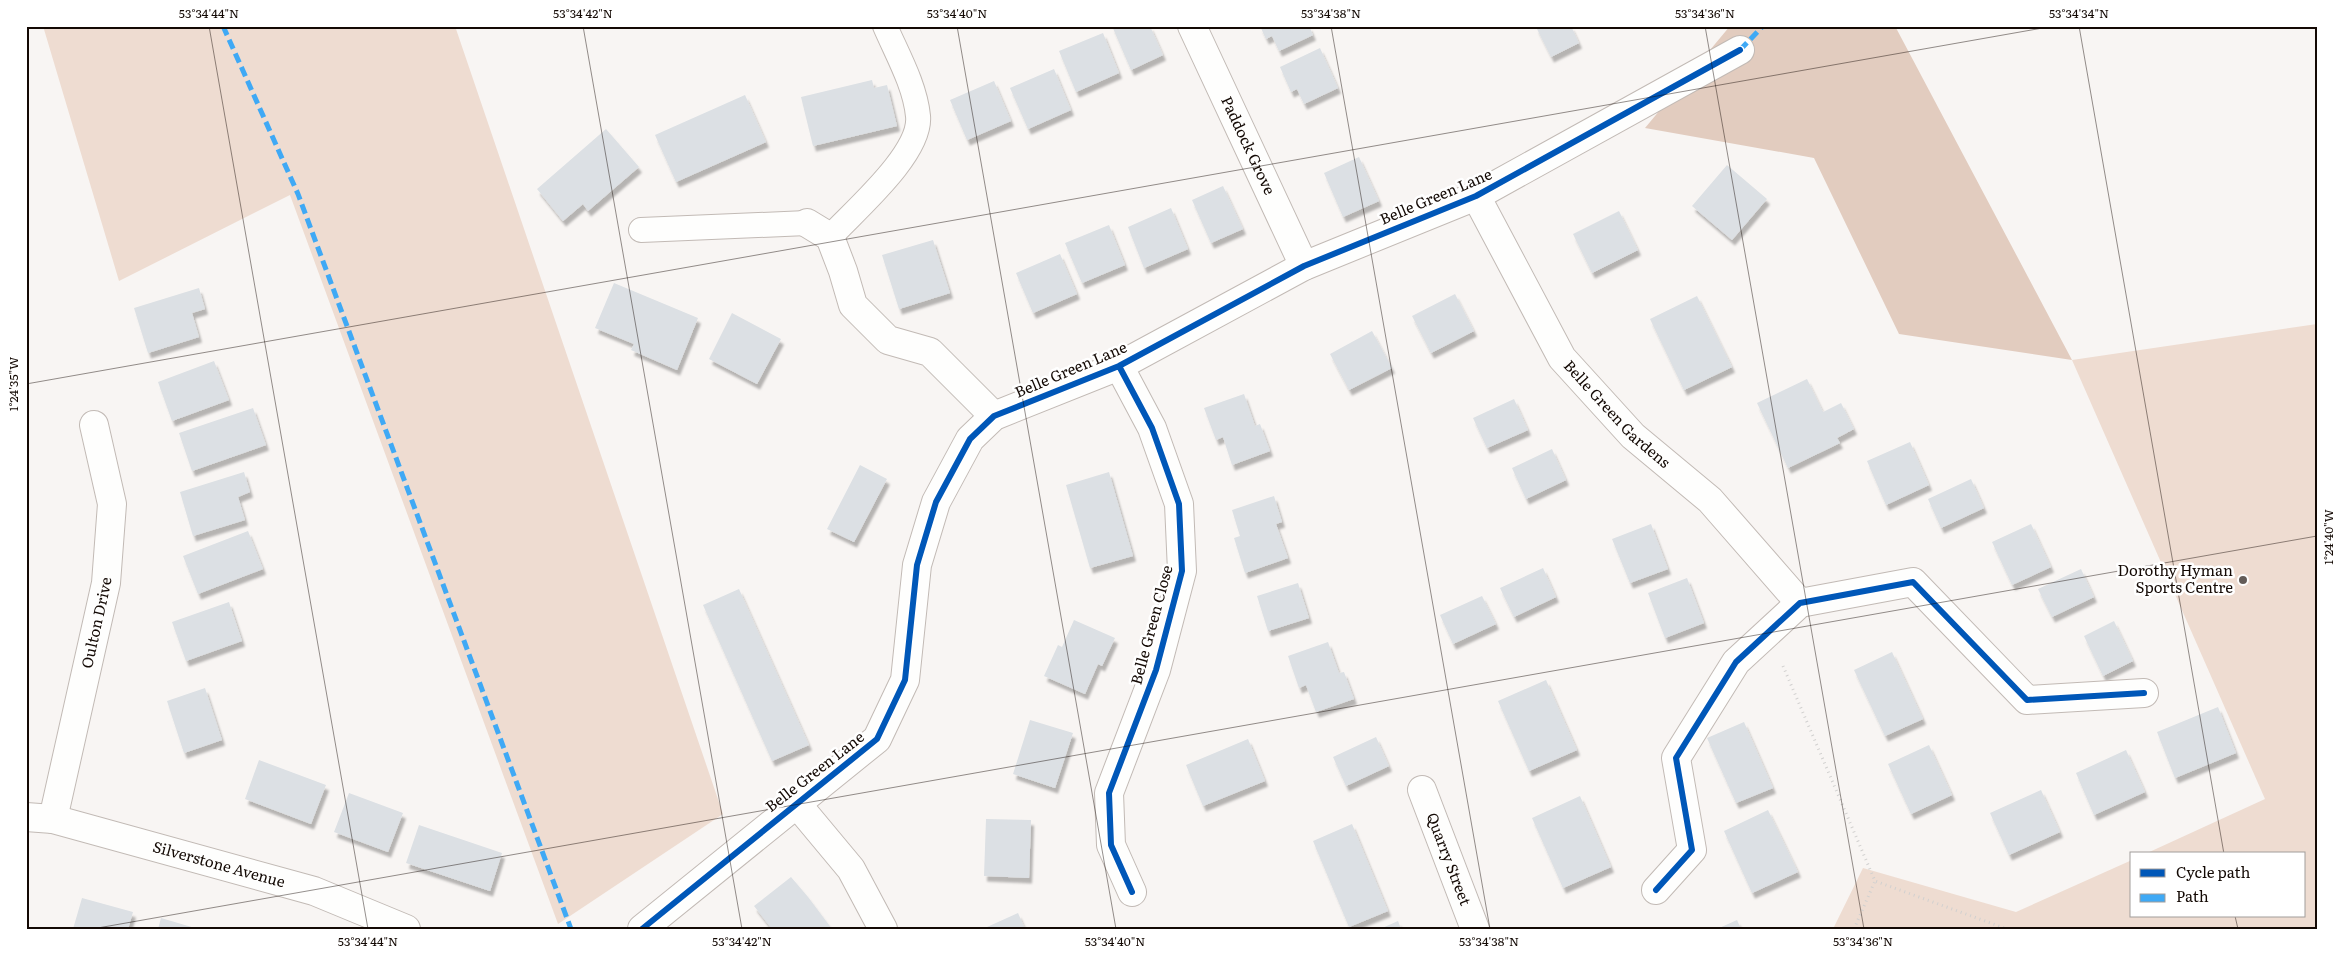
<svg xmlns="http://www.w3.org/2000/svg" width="2343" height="955" font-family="Literata,serif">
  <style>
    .green { fill: #eedcd1 }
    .forest { fill: #e2ccbf }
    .building { fill: #dce0e4; filter: url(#shadow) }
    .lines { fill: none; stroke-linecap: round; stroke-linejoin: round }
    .service-casing { stroke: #c2bab5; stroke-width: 26 }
    .minor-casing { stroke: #c2bab5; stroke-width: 30 }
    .path { stroke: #d1d0cf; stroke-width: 3; stroke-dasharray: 1 4; stroke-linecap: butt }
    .service { stroke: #fefefd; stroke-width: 24 }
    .minor { stroke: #fefefd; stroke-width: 28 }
    .quiet { stroke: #3fa9f5; stroke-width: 5; stroke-dasharray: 10 5; stroke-linecap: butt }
    .cycleway-casing { stroke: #fff; stroke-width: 9 }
    .cycleway { stroke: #0057b8; stroke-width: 6 }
    .ticks { fill: none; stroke: #130904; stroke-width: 1; stroke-opacity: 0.45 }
    .poi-dot { fill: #635c58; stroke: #fff; stroke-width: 2 }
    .labels { text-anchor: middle; stroke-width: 5; stroke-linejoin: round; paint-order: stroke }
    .street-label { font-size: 15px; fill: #130904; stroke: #fff }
    .poi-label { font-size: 15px; fill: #130904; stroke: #fff; text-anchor: end }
    .neatline { fill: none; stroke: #130904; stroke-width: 2 }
    .ticks-label { font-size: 12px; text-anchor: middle; fill: #130904 }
  </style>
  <defs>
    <filter id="shadow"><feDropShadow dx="3" dy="5.5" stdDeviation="1" flood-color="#0004"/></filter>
  </defs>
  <rect width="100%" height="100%" fill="#f8f5f3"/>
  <path class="green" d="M43,26H455L723,814L558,924L290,195L119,281Z
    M2317,324V929H1833L1863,868L2016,912L2132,860V916H2304V854H2145L2265,799L2072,360Z"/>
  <path class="forest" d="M1730,26H1895L2072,360L1899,334L1814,158L1645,128Z"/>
  <path class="building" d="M1112,26H1150L1163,55L1131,70Z
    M1260,26H1309L1313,35L1279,51L1272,36L1266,39Z
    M1539,26H1571L1579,43L1551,57L1536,27Z
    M1103,33L1119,73L1076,92L1059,51Z
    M1320,48L1338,88L1304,104L1297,89L1291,92L1280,67Z
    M1054,69L1071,110L1028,129L1010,88Z
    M872,80L874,88L887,85L897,126L813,146L801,97Z
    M994,81L1011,121L967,140L950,100Z
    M745,95L766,142L676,182L655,135Z
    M606,129L639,167L588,211L583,204L563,221L537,189Z
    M1359,157L1379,201L1343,217L1324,173Z
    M1727,165L1767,199L1732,240L1692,206Z
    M1223,186L1243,229L1211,243L1192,200Z
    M1171,208L1188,249L1144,268L1128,227Z
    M1619,211L1638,250L1592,273L1573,234Z
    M1109,225L1125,265L1082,283L1065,243Z
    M933,240L950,293L899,309L882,255Z
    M1060,254L1077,294L1033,313L1016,273Z
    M614,283L698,318L677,370L631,350L634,344L595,328Z
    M199,288L205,309L192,313L199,337L148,353L134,308Z
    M1455,294L1474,331L1431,353L1412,316Z
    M1697,296L1732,367L1684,390L1650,319Z
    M732,313L781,339L757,384L709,359Z
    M1372,331L1392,368L1349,390L1330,354Z
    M214,361L229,400L172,421L158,382Z
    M1807,379L1823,412L1841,403L1854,429L1837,438L1840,443L1788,468L1757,403Z
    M1244,394L1255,426L1260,424L1270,451L1232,465L1223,437L1216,440L1204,408Z
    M1514,399L1528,430L1487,448L1473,418Z
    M253,408L266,445L192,471L179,433Z
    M1910,442L1929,485L1886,505L1867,461Z
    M1552,449L1566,480L1526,499L1512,468Z
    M860,465L887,479L854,542L827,529Z
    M244,472L250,492L238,497L245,520L193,536L180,492Z
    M1109,472L1133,556L1090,568L1066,485Z
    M1971,479L1984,508L1941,528L1928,499Z
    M1274,496L1282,522L1276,524L1288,558L1245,573L1234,538L1240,536L1232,510Z
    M1651,524L1668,569L1630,583L1612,539Z
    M2031,524L2051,567L2012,585L1992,542Z
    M248,531L263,569L198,594L183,556Z
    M1543,568L1556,597L1514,617L1500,588Z
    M2081,569L2094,597L2052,617L2038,589Z
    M1687,578L1704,623L1665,638L1648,593Z
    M1298,583L1309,618L1268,631L1257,596Z
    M739,589L809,745L772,761L703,605Z
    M1482,596L1496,624L1453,644L1440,615Z
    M229,602L242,641L186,661L172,622Z
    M1074,620L1115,638L1102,666L1098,664L1085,694L1044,676L1058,645L1062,647Z
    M2114,621L2133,661L2103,676L2084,636Z
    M1328,642L1339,673L1344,672L1354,699L1316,712L1306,685L1299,688L1288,656Z
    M1892,652L1923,719L1885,736L1854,670Z
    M1546,680L1577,750L1529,771L1498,701Z
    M205,688L222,740L184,753L167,701Z
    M2218,707L2236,753L2175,778L2157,732Z
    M1030,720L1073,733L1055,788L1013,774Z
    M1744,722L1773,788L1736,803L1707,738Z
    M1376,737L1389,766L1346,786L1333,757Z
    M1248,739L1265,781L1203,806L1186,765Z
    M1929,745L1952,795L1911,814L1888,764Z
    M2126,750L2145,792L2094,815L2076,773Z
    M259,760L326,785L311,824L245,799Z
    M2041,790L2060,832L2009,855L1990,813Z
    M349,793L403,813L388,852L334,832Z
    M1580,796L1611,867L1563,888L1532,818Z
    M1768,810L1798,872L1752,893L1724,831Z
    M986,819L1031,820L1029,878L984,876Z
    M1352,824L1388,911L1349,927L1313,841Z
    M419,825L502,853L490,891L406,863Z
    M791,877L808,897L832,929H772L754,906Z
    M82,898L133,912L128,929H73Z
    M1018,913L1025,929H988L987,927Z
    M161,918L195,928V929H158Z
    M1737,920L1741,929H1717Z
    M1398,921L1401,929H1380Z"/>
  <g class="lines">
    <g class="service-casing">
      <path id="service" d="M641,230L807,223
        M830,237C855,210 922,153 918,116C915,85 897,54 885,26"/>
    </g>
    <g class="minor-casing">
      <g id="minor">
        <path id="s1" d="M1192,26L1304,266"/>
        <path id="s2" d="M1476,196L1562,358L1633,436L1710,500L1800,603"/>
        <path d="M807,223L830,237L843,271L853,305L888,340L930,352L994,416"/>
        <path d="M1119,366L1152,428L1179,504L1182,571L1156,670L1109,793L1111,845L1132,892"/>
        <path id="s3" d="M1422,790L1475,929"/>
        <path d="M796,803L851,869L883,929"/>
        <path id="s4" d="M26,817L53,819L314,891L406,929"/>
        <path id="s5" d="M53,819L106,583L112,504L94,425"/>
        <path d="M1656,890L1692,850L1676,758L1736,662L1800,603L1913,582L2027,700L2144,693"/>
        <path d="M642,929L877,739L905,680L917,565L936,502L970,439L994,416L1119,366L1304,266L1476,196L1740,50"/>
      </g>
    </g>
    <path class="path" d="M1783,666L1875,881L2007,929
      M1854,929L1875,881"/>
    <use href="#service" class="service"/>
    <use href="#minor" class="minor"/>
    <path class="quiet" d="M223,26L298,194L571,929
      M1740,50L1763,26"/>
    <g class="cycleway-casing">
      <path id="cycleway" d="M1119,366L1152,428L1179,504L1182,571L1156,670L1109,793L1111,845L1132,892
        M1656,890L1692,850L1676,758L1736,662L1800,603L1913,582L2027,700L2144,693
        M642,929L877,739L905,680L917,565L936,502L970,439L994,416L1119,366L1304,266L1476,196L1740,50"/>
    </g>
    <use href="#cycleway" class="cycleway"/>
  </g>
  <path class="ticks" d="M209,26L368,929M583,26L742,929M957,26L1116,929M1331,26L1490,929M1705,26L1864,929M2079,26L2224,854M26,384L2054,26M2235,916L2238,929M92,929L2317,536"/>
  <circle class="poi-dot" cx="2243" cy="580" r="5"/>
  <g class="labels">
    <g class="street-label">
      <text dy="5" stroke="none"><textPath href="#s1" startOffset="132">Paddock Grove</textPath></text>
      <text transform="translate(1436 197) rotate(-23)" y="5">Belle Green Lane</text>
      <text transform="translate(1071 370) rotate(-23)" y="5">Belle Green Lane</text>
      <text dy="5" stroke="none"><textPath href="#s2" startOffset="262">Belle Green Gardens</textPath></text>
      <text dy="5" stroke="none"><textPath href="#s5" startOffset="201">Oulton Drive</textPath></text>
      <text transform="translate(1152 625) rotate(-75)" y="5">Belle Green Close</text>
      <text transform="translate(815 772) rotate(-38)" y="5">Belle Green Lane</text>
      <text dy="5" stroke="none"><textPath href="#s3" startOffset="74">Quarry Street</textPath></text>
      <text dy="5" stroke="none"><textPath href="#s4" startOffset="199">Silverstone Avenue</textPath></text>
    </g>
    <g class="poi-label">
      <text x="2233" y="576">Dorothy Hyman<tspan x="2233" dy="17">Sports Centre</tspan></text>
    </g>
  </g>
  <rect width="2343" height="955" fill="none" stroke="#ffffff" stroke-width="55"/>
  <rect x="2130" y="852" width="175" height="65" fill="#ffffff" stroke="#a19d9b"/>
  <rect x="2140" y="869" width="25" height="8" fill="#0057b8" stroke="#a19d9b"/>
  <text x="2176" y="878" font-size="15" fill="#130904">Cycle path</text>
  <rect x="2140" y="894" width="25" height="8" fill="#3fa9f5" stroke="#a19d9b"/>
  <text x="2176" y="902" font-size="15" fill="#130904">Path</text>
  <rect x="28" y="28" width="2288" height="900" class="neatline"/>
  <g class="ticks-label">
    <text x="209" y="18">53°34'44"N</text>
    <text x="583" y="18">53°34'42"N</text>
    <text x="957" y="18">53°34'40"N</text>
    <text x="1331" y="18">53°34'38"N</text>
    <text x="1705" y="18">53°34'36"N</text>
    <text x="2079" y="18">53°34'34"N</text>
    <text transform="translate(14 384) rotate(-90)" y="4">1°24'35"W</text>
    <text transform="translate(2329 537) rotate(-90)" y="4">1°24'40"W</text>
    <text x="368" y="946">53°34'44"N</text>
    <text x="742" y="946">53°34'42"N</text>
    <text x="1115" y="946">53°34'40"N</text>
    <text x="1489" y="946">53°34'38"N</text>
    <text x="1863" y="946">53°34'36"N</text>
  </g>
</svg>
